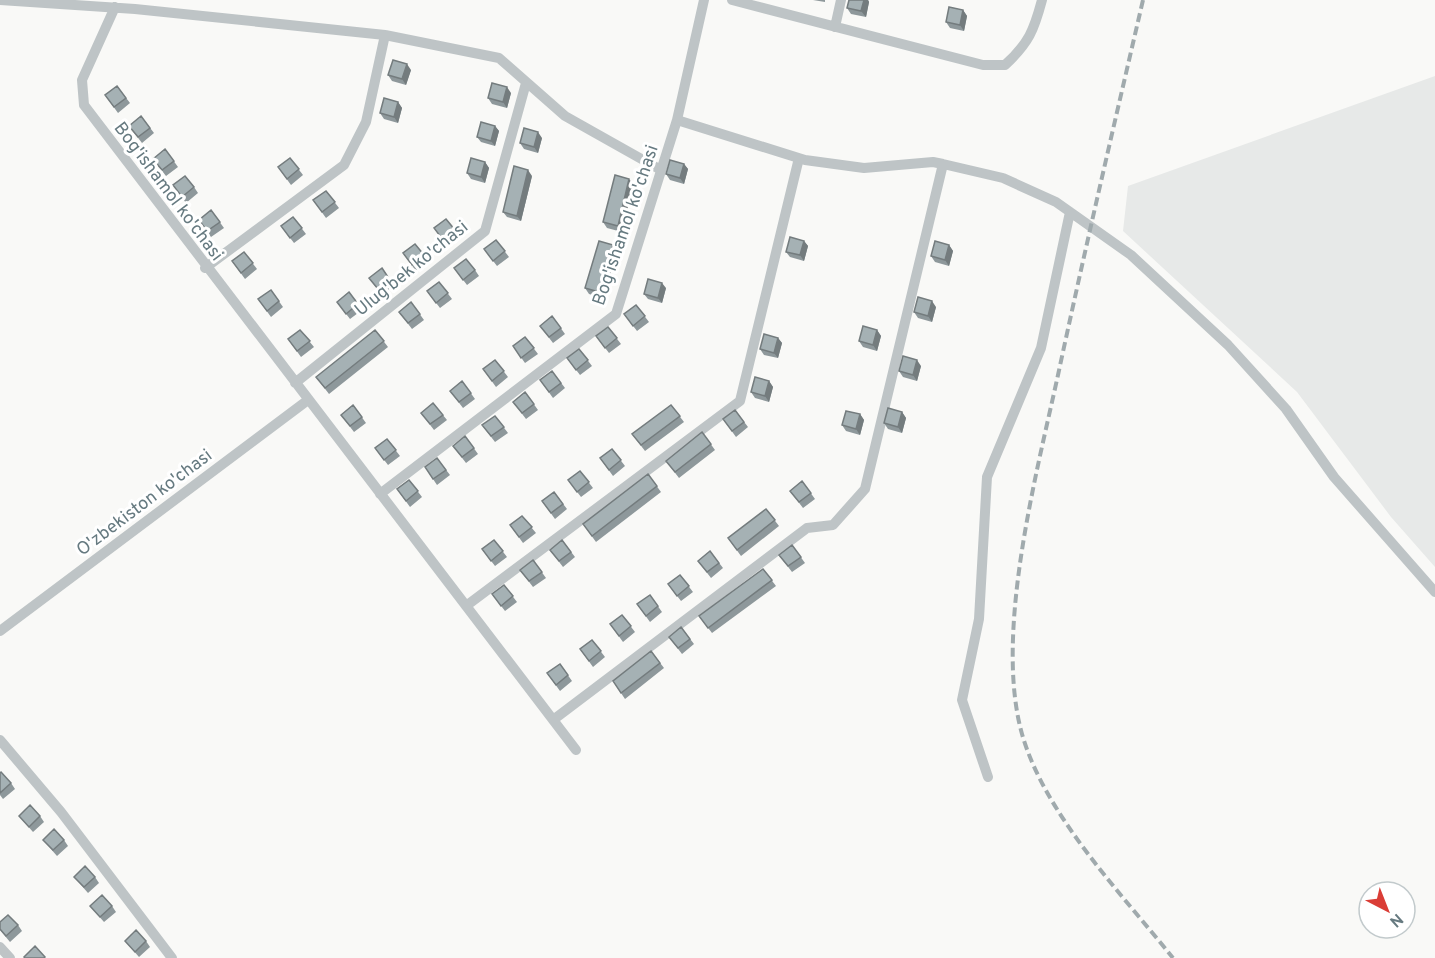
<svg xmlns="http://www.w3.org/2000/svg" width="1435" height="958" font-family="Overpass,sans-serif">
  <style>
    .built { fill: #e7e9e8 }
    .lines { fill: none; stroke-linecap: round; stroke-linejoin: round }
    .street { stroke: #bec4c6; stroke-width: 10 }
    .rail { stroke: #a0aaad; stroke-width: 4; stroke-dasharray: 9 4.5; stroke-linecap: butt }
    .wall { fill: #8e989b }
    .shaded-wall { fill: #747c7e }
    .building { fill: #a5b1b4; stroke: #747c7e; stroke-width: 1.5 }
    .labels { text-anchor: middle; stroke-width: 6; stroke-linejoin: round; paint-order: stroke }
    .street-label { font-size: 18px; fill: #667a80; stroke: #fff }
  </style>
  <rect width="100%" height="100%" fill="#f9f9f7"/>
  <path class="built" d="M1435,76V567L1391,517L1297,392L1123,231L1128,186Z"/>
  <g class="lines">
    <path class="street" d="M0,0L135,9L385,35L499,58L565,116L661,170
      M732,0L983,65H1005C1029,43 1034,30 1042,0
      M115,7L82,80L84,105L576,750
      M835,27L841,0
      M677,120L805,160L864,168L933,162L943,164L1003,178L1056,202L1131,255L1228,345L1286,409L1334,477L1435,592
      M205,268L344,165L366,122L385,35
      M295,383L485,231L526,83
      M380,494L616,314L677,120L704,0
      M466,606L740,401L799,158
      M0,631L308,400
      M553,720L807,528L833,525L865,489L943,164
      M0,740L61,812L172,958
      M988,777L962,700L979,619L987,477L1041,348L1070,212
      M0,947L10,958"/>
    <path class="rail" d="M1143,0C1114,125 1085,249 1058,375C1036,476 994,634 1022,734C1045,815 1121,893 1173,958"/>
  </g>
  <path class="wall" d="M813,0H825V2Z
    M849,0H868L869,2L866,17L851,14L847,8Z
    M963,10L967,16L964,31L950,28L946,22Z
    M411,70L406,85L392,81L388,75Z
    M117,86L130,103L118,113L105,95Z
    M511,93L507,108L492,104L488,98Z
    M398,102L402,108L398,123L384,119L380,113Z
    M141,116L154,133L142,143L129,126Z
    M495,126L499,131L495,146L481,142L477,137Z
    M542,138L538,153L524,149L520,143Z
    M165,149L178,167L166,176L153,159Z
    M290,158L303,175L291,185L278,167Z
    M485,162L489,168L485,183L471,179L467,173Z
    M684,164L688,169L684,184L670,180L666,174Z
    M532,176L521,221L507,217L503,212Z
    M633,184L622,232L607,228L603,222Z
    M173,185L194,187L198,193L186,203Z
    M326,191L339,208L326,218L313,200Z
    M211,210L224,228L211,237L199,220Z
    M293,217L306,234L294,243L281,226Z
    M446,219L459,236L447,246L434,228Z
    M496,240L509,257L497,266L484,249Z
    M804,241L808,246L804,261L790,257L786,252Z
    M415,244L428,261L416,271L403,253Z
    M613,245L617,250L603,298L589,294L585,288Z
    M949,245L953,251L949,266L935,262L931,256Z
    M244,252L257,269L245,279L232,261Z
    M382,268L394,285L382,295L369,278Z
    M454,268L475,270L479,276L467,285Z
    M439,282L452,299L440,308L427,291Z
    M666,288L662,303L648,299L644,294Z
    M271,290L283,307L271,317L258,299Z
    M349,292L362,310L350,319L337,302Z
    M411,302L424,320L412,329L399,312Z
    M636,305L649,322L637,331L624,314Z
    M936,307L932,322L918,318L914,312Z
    M552,316L565,334L553,343L540,326Z
    M608,327L621,344L609,353L596,336Z
    M300,330L314,347L301,357L288,339Z
    M375,330L388,347L329,394L316,377Z
    M877,330L881,336L877,351L863,347L859,341Z
    M525,337L538,354L525,363L513,346Z
    M778,338L782,343L778,358L764,355L760,349Z
    M579,349L592,366L580,375L567,358Z
    M495,360L508,377L496,387L483,369Z
    M921,366L917,381L903,377L899,371Z
    M552,371L565,388L553,398L540,380Z
    M462,381L475,399L463,408L450,391Z
    M769,381L773,387L769,402L755,398L751,392Z
    M525,392L538,410L526,419L513,402Z
    M433,403L447,420L434,430L421,413Z
    M353,405L366,423L354,432L341,415Z
    M671,405L684,422L645,451L632,434Z
    M735,410L748,427L736,437L723,419Z
    M902,412L906,418L902,433L888,429L884,423Z
    M860,414L864,420L860,435L846,431L842,425Z
    M495,416L508,433L495,442L482,425Z
    M702,432L715,450L679,478L666,461Z
    M465,436L478,454L466,463L453,446Z
    M387,439L400,456L388,465L375,448Z
    M612,449L625,466L613,476L600,458Z
    M437,458L450,475L437,485L425,467Z
    M580,471L593,488L581,497L568,480Z
    M648,474L661,492L596,542L583,524Z
    M409,480L422,497L410,507L397,489Z
    M802,481L815,499L803,508L790,491Z
    M554,492L567,509L555,519L542,501Z
    M766,509L779,526L741,556L728,538Z
    M522,516L536,533L523,543L510,525Z
    M494,540L507,557L495,566L482,549Z
    M562,540L575,557L563,567L550,550Z
    M792,545L805,563L792,572L779,555Z
    M710,551L723,568L711,578L698,561Z
    M533,560L546,578L533,587L520,570Z
    M763,569L776,586L712,633L699,616Z
    M680,575L693,592L681,601L668,584Z
    M504,585L517,602L505,611L492,594Z
    M650,595L662,612L650,622L637,604Z
    M622,615L635,632L623,642L610,624Z
    M681,627L694,644L682,654L669,637Z
    M592,640L605,657L593,667L580,649Z
    M651,651L664,668L625,699L613,681Z
    M560,664L572,681L560,691L547,673Z
    M0,773L11,783L15,789L3,799L0,795Z
    M19,816H40L44,822L33,832Z
    M43,840H64L68,846L57,856Z
    M74,877H95L99,883L88,893Z
    M90,906H112L116,912L104,922Z
    M0,922L18,925L22,931L10,942L0,930Z
    M125,941H146L150,947L139,957Z"/>
  <path class="shaded-wall" d="M864,0H868L869,2L866,17L861,11Z
    M963,10L967,16L964,31L960,25Z
    M407,64L411,70L406,85L402,79Z
    M507,87L511,93L507,108L503,102Z
    M398,102L402,108L398,123L394,117Z
    M495,126L499,131L495,146L491,141Z
    M538,132L542,138L538,153L534,147Z
    M485,162L489,168L485,183L481,177Z
    M684,164L688,169L684,184L680,178Z
    M528,170L532,176L521,221L517,216Z
    M629,179L633,184L622,232L618,226Z
    M804,241L808,246L804,261L800,255Z
    M613,245L617,250L603,298L599,292Z
    M949,245L953,251L949,266L945,260Z
    M662,283L666,288L662,303L658,298Z
    M932,301L936,307L932,322L928,316Z
    M877,330L881,336L877,351L873,345Z
    M778,338L782,343L778,358L774,353Z
    M917,360L921,366L917,381L913,375Z
    M769,381L773,387L769,402L765,396Z
    M902,412L906,418L902,433L898,427Z
    M860,414L864,420L860,435L856,429Z"/>
  <path class="building" d="M849,0H864L861,11L847,8Z
    M949,7L963,10L960,25L946,22Z
    M393,60L407,64L402,79L388,75Z
    M492,83L507,87L503,102L488,98Z
    M117,86L126,98L114,107L105,95Z
    M384,98L398,102L394,117L380,113Z
    M141,116L150,128L138,137L129,126Z
    M481,122L495,126L491,141L477,137Z
    M524,128L538,132L534,147L520,143Z
    M165,149L174,161L162,170L153,159Z
    M290,158L299,169L287,179L278,167Z
    M471,158L485,162L481,177L467,173Z
    M670,160L684,164L680,178L666,174Z
    M514,166L528,170L517,216L503,212Z
    M615,175L629,179L618,226L603,222Z
    M185,176L194,187L182,197L173,185Z
    M326,191L335,202L322,212L313,200Z
    M211,210L220,222L207,231L199,220Z
    M293,217L302,228L290,238L281,226Z
    M446,219L455,230L443,240L434,228Z
    M790,237L804,241L800,255L786,252Z
    M496,240L505,251L493,261L484,249Z
    M599,241L613,245L599,292L585,288Z
    M935,241L949,245L945,260L931,256Z
    M415,244L424,255L412,265L403,253Z
    M244,252L253,263L241,273L232,261Z
    M466,259L475,270L463,280L454,268Z
    M382,268L390,280L378,289L369,278Z
    M648,279L662,283L658,298L644,294Z
    M439,282L448,293L436,303L427,291Z
    M271,290L279,301L267,311L258,299Z
    M349,292L358,304L346,314L337,302Z
    M918,297L932,301L928,316L914,312Z
    M411,302L420,314L408,323L399,312Z
    M636,305L645,316L633,326L624,314Z
    M552,316L561,328L549,337L540,326Z
    M863,326L877,330L873,345L859,341Z
    M608,327L617,338L605,348L596,336Z
    M300,330L310,341L297,351L288,339Z
    M375,330L384,341L325,388L316,377Z
    M764,334L778,338L774,353L760,349Z
    M525,337L534,348L521,358L513,346Z
    M579,349L588,360L576,370L567,358Z
    M903,356L917,360L913,375L899,371Z
    M495,360L504,371L492,381L483,369Z
    M552,371L561,383L549,392L540,380Z
    M755,377L769,381L765,396L751,392Z
    M462,381L471,393L459,402L450,391Z
    M525,392L534,404L522,413L513,402Z
    M433,403L443,415L430,424L421,413Z
    M353,405L362,417L350,426L341,415Z
    M671,405L680,416L641,445L632,434Z
    M888,408L902,412L898,427L884,423Z
    M735,410L744,422L732,431L723,419Z
    M846,411L860,414L856,429L842,425Z
    M495,416L504,427L491,436L482,425Z
    M702,432L711,444L675,472L666,461Z
    M465,436L474,448L462,457L453,446Z
    M387,439L396,450L384,460L375,448Z
    M612,449L621,460L609,470L600,458Z
    M437,458L446,470L433,479L425,467Z
    M580,471L589,482L577,492L568,480Z
    M648,474L657,486L592,536L583,524Z
    M409,480L418,491L406,501L397,489Z
    M802,481L811,493L799,502L790,491Z
    M554,492L563,504L551,513L542,501Z
    M766,509L775,520L737,550L728,538Z
    M522,516L532,527L519,537L510,525Z
    M494,540L503,551L491,561L482,549Z
    M562,540L571,552L559,561L550,550Z
    M792,545L801,557L788,566L779,555Z
    M710,551L719,563L707,572L698,561Z
    M533,560L542,572L529,581L520,570Z
    M763,569L772,580L708,628L699,616Z
    M680,575L689,586L677,596L668,584Z
    M504,585L513,596L501,606L492,594Z
    M650,595L658,606L646,616L637,604Z
    M622,615L631,626L619,636L610,624Z
    M681,627L690,639L678,648L669,637Z
    M592,640L601,651L589,661L580,649Z
    M651,651L660,663L621,693L613,681Z
    M560,664L568,675L556,685L547,673Z
    M1,772L11,783L0,793V773Z
    M30,805L40,816L29,827L19,816Z
    M54,829L64,840L53,850L43,840Z
    M85,866L95,877L84,887L74,877Z
    M102,895L112,906L100,917L90,906Z
    M8,915L18,925L6,936L0,929V922Z
    M136,930L146,941L135,952L125,941Z
    M35,946L45,957L44,958H25L24,957Z"/>
  <g class="labels">
    <g class="street-label">
      <text transform="translate(169 191) rotate(53)" y="6">Bog'ishamol ko'chasi</text>
      <text transform="translate(625 225) rotate(-71)" y="6">Bog'ishamol ko'chasi</text>
      <text transform="translate(411 268) rotate(-39)" y="6">Ulug'bek ko'chasi</text>
      <text transform="translate(144 502) rotate(-37)" y="6">O'zbekiston ko'chasi</text>
    </g>
  </g>
  <g transform="translate(1387 910) rotate(138)"><circle r="28" fill="#ffffff" stroke="#c2cacc" stroke-width="1.5"/>
  <path d="M0-4.5L10 22L0 15L-10 22Z" fill="#da3d36"/>
  <text y="-9" font-size="16" font-weight="bold" text-anchor="middle" fill="#667a80">N</text>
  </g>
</svg>
